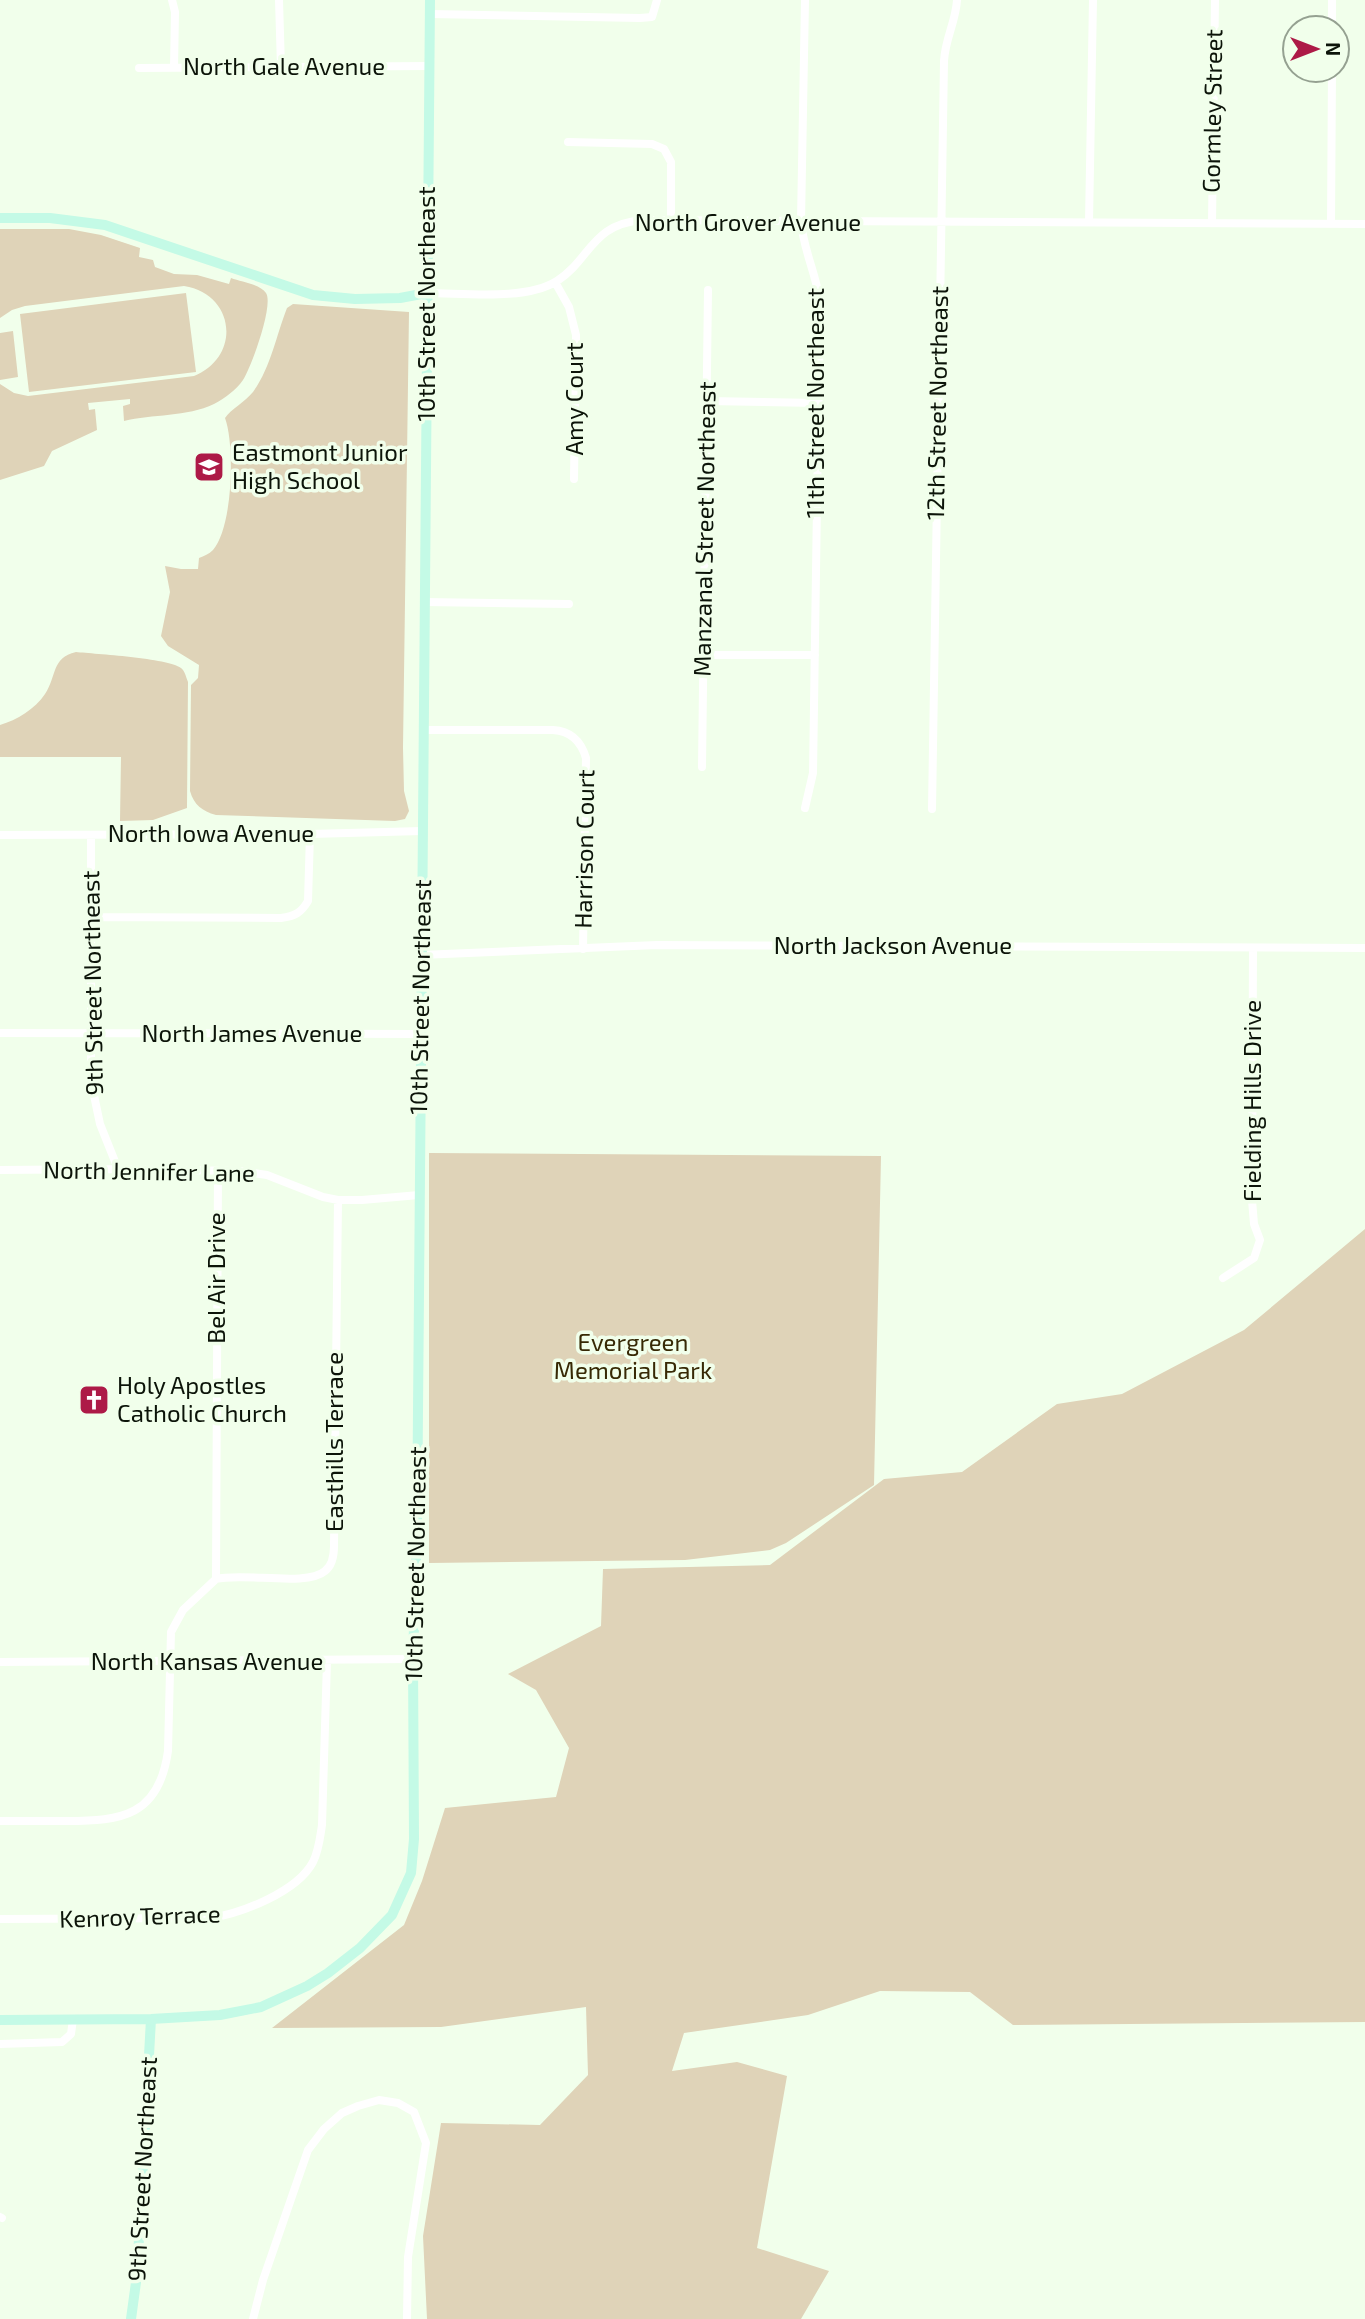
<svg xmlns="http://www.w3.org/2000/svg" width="1365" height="2319" font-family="'Exo 2',sans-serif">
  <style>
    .green { fill: #dfd3b8 }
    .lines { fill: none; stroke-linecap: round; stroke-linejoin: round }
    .street { stroke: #fff; stroke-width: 8 }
    .secondary { stroke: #c4fae6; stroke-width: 10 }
    .labels { text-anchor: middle; stroke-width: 7; stroke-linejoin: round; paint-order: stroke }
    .street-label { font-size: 24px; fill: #0c1409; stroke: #f1ffeb }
    .poi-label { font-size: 24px; fill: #0c1409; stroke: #f1ffeb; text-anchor: start }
    .park-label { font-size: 24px; fill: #372905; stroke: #f1ffeb }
  </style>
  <rect width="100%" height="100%" fill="#f1ffeb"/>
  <path class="green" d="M0,229H69L101,235L140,248L139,257L153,260L155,267L174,274L197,275L229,284L231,278C241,282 260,284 266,293C274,305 251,368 243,380C236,390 225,398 214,404C187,417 152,414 124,421L123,406L130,404V399L88,403L89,410L95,409L97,430L52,451L44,466L0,480V384L14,393L28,396L194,376C242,356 235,294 184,286L25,306L12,310L0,318Z
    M186,293L196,372L29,392L20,314Z
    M293,304L409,312L403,748L404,791L409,811L405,819L395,821L216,815C202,811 194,805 190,791L191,685L198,678L199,665L168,646L161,636L170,592L165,566L181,569H198L199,558C204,556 209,554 213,550C233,527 235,445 225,418C231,409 245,402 253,392C271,367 276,336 287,308Z
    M13,331L18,377L0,380V333Z
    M76,652C95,654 168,658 181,668C185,671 186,677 188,682L187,808L153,820L120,821L121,757H0V725C17,720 35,709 45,694C57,676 51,658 76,652Z
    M429,1153L881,1156L874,1485L786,1543L770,1550L685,1560L429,1563Z
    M1365,1229V2022L1013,2025L970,1992L880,1991L808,2015L684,2033L672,2071L737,2062L787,2076L757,2248L829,2271L801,2319H427L423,2236L441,2123L540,2125L588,2075L586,2007L441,2027L272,2028L404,1925L422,1881L445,1808L556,1797L569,1748L536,1690L508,1674L601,1626L603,1569L770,1565L884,1479L962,1472L1057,1404L1122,1394L1244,1330Z"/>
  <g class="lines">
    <path class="street" d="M172,0L175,12L174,68
      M279,0L281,67
      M805,0L801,221C803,250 817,275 820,303L813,773L805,808
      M430,14L640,18L652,17L657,0
      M1332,28V0
      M139,68L429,66
      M568,142L652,144L664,149L671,162V220
      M1089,222L1093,0
      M1212,223L1215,0
      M1331,223L1332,70
      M555,282L569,307L576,335L574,479
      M427,293C464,293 525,301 557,281C591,259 591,224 643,220L1365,224
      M707,401L818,403
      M424,602L569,604
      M704,655H815
      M424,730H553C571,731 581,741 586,758L583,949
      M702,767L708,290
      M932,809L944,61C945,39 956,21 957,0
      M0,835L310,834L422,831
      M91,835V1081L100,1124L118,1169
      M92,917L281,918C295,916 301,913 308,901L310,834
      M421,955L657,945L1365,948
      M0,1033L421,1034
      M0,1170L118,1169L239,1171L267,1175L323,1197L338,1200H362L419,1195
      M1223,1278L1254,1258L1260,1240L1254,1224L1252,1200L1253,948
      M216,1579C243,1572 307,1587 325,1571C333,1565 334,1555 334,1546L338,1200
      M0,1662L413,1659
      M0,1821C22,1821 44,1821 66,1821C122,1821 159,1816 168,1751L171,1632L183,1610L216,1579L218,1170
      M0,1919L211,1918C242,1913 297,1892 313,1862C319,1850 320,1838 322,1825L327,1661
      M0,2044L62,2042L71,2034L73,2019
      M0,2217L2,2218
      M253,2319L263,2280L308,2150L324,2129L342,2113L358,2106L379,2100L398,2103L414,2112L426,2143L408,2257L407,2319"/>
    <path class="secondary" d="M0,218H50L105,225L313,295L355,299L400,298L427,293
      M0,2020L151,2019L220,2015L261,2007L307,1986L328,1973L360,1948L392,1915L411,1873L414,1839L413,1659L417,1529L430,0
      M131,2319L137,2275L151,2019"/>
  </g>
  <defs>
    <g id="school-square" transform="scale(1.575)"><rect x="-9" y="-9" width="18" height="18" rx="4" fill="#ad1a47" stroke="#f1ffeb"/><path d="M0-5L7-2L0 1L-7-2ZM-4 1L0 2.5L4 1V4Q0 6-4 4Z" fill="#fff"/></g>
    <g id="church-square" transform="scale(1.575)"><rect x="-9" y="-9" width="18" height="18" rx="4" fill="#ad1a47" stroke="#f1ffeb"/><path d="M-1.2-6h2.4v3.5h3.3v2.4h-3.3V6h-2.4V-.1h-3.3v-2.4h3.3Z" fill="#fff"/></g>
  </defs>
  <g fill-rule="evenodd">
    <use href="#school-square" x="209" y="467"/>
    <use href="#church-square" x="94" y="1400"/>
  </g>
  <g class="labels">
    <g class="street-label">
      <text x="284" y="75">North Gale Avenue</text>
      <text transform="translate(1213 111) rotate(-89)" y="8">Gormley Street</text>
      <text x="748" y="231">North Grover Avenue</text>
      <text transform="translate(427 304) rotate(-90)" y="8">10th Street Northeast</text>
      <text transform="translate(575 399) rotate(-90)" y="8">Amy Court</text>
      <text transform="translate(816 403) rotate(-90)" y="8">11th Street Northeast</text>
      <text transform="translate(938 403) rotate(-89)" y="8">12th Street Northeast</text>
      <text transform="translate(705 529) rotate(-89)" y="8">Manzanal Street Northeast</text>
      <text x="211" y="842">North Iowa Avenue</text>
      <text transform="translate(585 849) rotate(-89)" y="8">Harrison Court</text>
      <text x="893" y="954">North Jackson Avenue</text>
      <text transform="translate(93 983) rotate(-91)" y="8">9th Street Northeast</text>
      <text transform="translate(421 997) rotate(-89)" y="8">10th Street Northeast</text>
      <text x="252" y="1042">North James Avenue</text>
      <text transform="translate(1253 1101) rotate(-90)" y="8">Fielding Hills Drive</text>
      <text transform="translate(149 1172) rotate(1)" y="8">North Jennifer Lane</text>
      <text transform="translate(217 1278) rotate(-90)" y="8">Bel Air Drive</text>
      <text transform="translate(335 1442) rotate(-90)" y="8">Easthills Terrace</text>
      <text transform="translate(416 1564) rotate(-89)" y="8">10th Street Northeast</text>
      <text x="207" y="1670">North Kansas Avenue</text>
      <text transform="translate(140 1917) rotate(-2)" y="8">Kenroy Terrace</text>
      <text transform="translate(143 2169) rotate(-87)" y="8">9th Street Northeast</text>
    </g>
    <g class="poi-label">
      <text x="232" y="461">Eastmont Junior<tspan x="232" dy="28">High School</tspan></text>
      <text x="117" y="1394">Holy Apostles<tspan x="117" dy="28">Catholic Church</tspan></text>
    </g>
    <g class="park-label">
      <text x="633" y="1351">Evergreen<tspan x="633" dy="28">Memorial Park</tspan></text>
    </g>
  </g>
  <g transform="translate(1316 49) rotate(90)"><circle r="33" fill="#f1ffeb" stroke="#95a191" stroke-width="2"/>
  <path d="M0-5L12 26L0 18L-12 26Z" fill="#ad1a47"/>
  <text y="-10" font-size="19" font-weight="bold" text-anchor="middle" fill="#0c1409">N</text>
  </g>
</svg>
